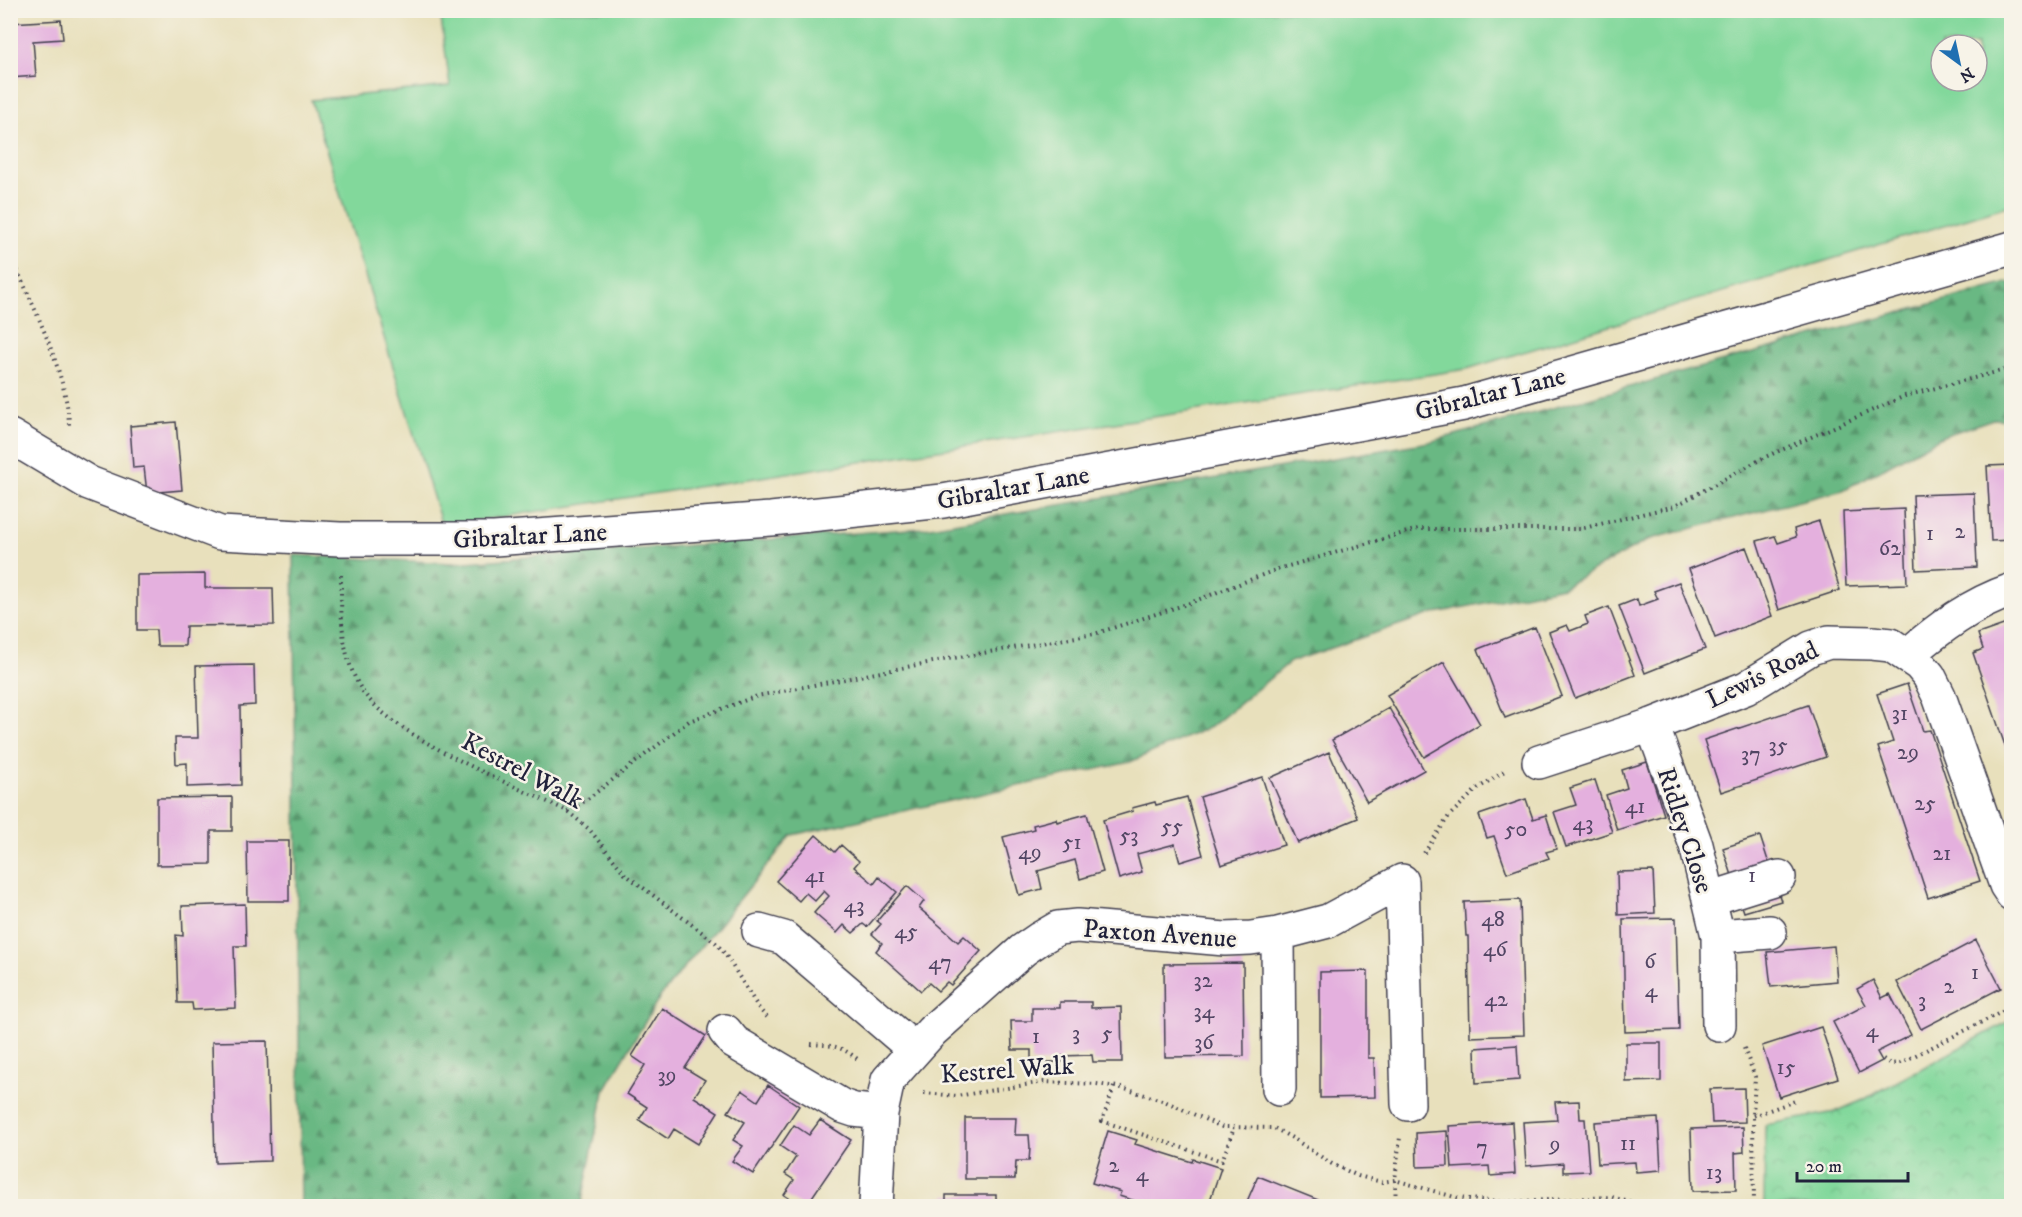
<svg xmlns="http://www.w3.org/2000/svg" width="2022" height="1217" font-family="'IM FELL DW Pica',serif">
  <style>
    .grass { fill: #82d89b; stroke: #527d6b; stroke-width: 1.5; fill-rule: evenodd }
    .forest { fill: url(#forest-firs); stroke: #466d5f; stroke-width: 1.5 }
    .park { fill: url(#park-crowns); stroke: #527d6b; stroke-width: 1.5 }
    .building { fill: #e4b0de }
    .lines { fill: none; stroke-linecap: round; stroke-linejoin: round }
    .minor-casing { stroke: #403e4e; stroke-width: 36 }
    .path { stroke: #403e4e; stroke-width: 4; stroke-dasharray: 1.5 4.5; stroke-linecap: butt }
    .minor { stroke: #fff; stroke-width: 33 }
    .labels { text-anchor: middle; stroke-width: 5; stroke-linejoin: round; paint-order: stroke }
    .number-label { font-size: 22px; fill: #524664 }
    .street-label { font-size: 26px; fill: #22223b; stroke: #f7f3e8 }
  </style>
  <defs>
    <pattern id="forest-firs" width="22" height="20" patternUnits="userSpaceOnUse" patternTransform="scale(1.5)"><rect width="22" height="20" fill="#69b883"/><path d="M5 1l3.5 6h-7zM16 11l3.5 6h-7z" fill="#56956c"/></pattern>
    <pattern id="park-crowns" width="20" height="18" patternUnits="userSpaceOnUse" patternTransform="scale(1.5)"><rect width="20" height="18" fill="#82d89b"/><path d="M2 6a3 3 0 1 1 6 0M12 15a3 3 0 1 1 6 0" fill="none" stroke="#70b986"/></pattern>
  </defs>
  <rect width="100%" height="100%" fill="#f7f3e8"/>
  <filter id="ink" filterUnits="userSpaceOnUse"><feTurbulence type="fractalNoise" baseFrequency=".0167" numOctaves="2"/><feDisplacementMap in="SourceGraphic" scale="12" xChannelSelector="R" yChannelSelector="G"/><feConvolveMatrix kernelMatrix="1 2 1 2 8 2 1 2 1" color-interpolation-filters="sRGB"/></filter>
  <filter id="wash" filterUnits="userSpaceOnUse"><feTurbulence type="fractalNoise" baseFrequency=".008" numOctaves="4" result="noise"/><feDisplacementMap in="SourceGraphic" scale="24" xChannelSelector="R" yChannelSelector="G"/><feGaussianBlur stdDeviation="1.35" result="paint"/><feColorMatrix in="noise" values="0 0 0 0 0 0 0 0 0 0 0 0 0 0 0 0 0 1.4 0 .05"/><feComposite in="paint" operator="in"/></filter>
  <g filter="url(#wash)">
    <rect width="100%" height="100%" fill="#e8e0bc"/>
    <path class="grass" d="M440,11H2011V205L1467,369L442,526L311,100L450,86ZM1941,45H1977V81H1941Z"/>
    <path class="forest" d="M2011,282V420L1993,419L1943,436L1843,490L1650,539L1563,587L1431,614L1290,662L1212,726L1130,762L792,835L660,997L604,1091L581,1206H301L293,555L452,563L924,528L1429,442Z"/>
    <path class="park" d="M2011,1020V1206H1764L1765,1125L1835,1112L1863,1100Z"/>
    <g id="blocks">
      <path class="building" d="M61,20L63,39L33,41L36,76L10,78V23Z
        M176,422L182,490L147,493L144,467L133,468L130,426Z
        M2012,465V540L1991,541L1987,466Z
        M1974,493L1977,567L1916,570L1913,495Z
        M1904,509L1907,584L1846,586L1843,512Z
        M1819,521L1840,590L1779,610L1757,541L1775,536L1778,543L1796,537L1794,529Z
        M1746,547L1772,616L1715,638L1689,569Z
        M205,574V588H273L274,625L186,626L185,646H157L156,630H137V575Z
        M1679,582L1705,649L1645,673L1619,606L1637,599L1639,606L1658,599L1654,591Z
        M1609,607L1635,675L1575,698L1549,632L1567,625L1570,631L1588,624L1585,616Z
        M2012,622V763H2011L1973,653L1983,649L1978,634Z
        M1535,627L1562,696L1505,718L1478,649Z
        M1444,662L1480,724L1424,757L1387,695Z
        M254,665L255,705L240,706L241,785L187,787V763L176,764L175,738H198L196,666Z
        M1907,684L1923,731L1930,730L1980,881L1928,898L1878,747L1893,742L1877,694Z
        M1808,705L1826,757L1721,792L1704,740Z
        M1389,708L1424,770L1367,802L1332,740Z
        M1329,752L1358,818L1298,843L1270,778Z
        M1647,762L1664,815L1617,830L1606,795L1627,788L1622,770Z
        M1262,777L1284,845L1221,865L1200,797Z
        M1595,780L1612,832L1566,847L1554,812L1576,805L1570,788Z
        M232,797V831H211V864L157,865V798Z
        M1187,797L1203,855L1180,862L1175,844L1137,854L1142,872L1119,879L1103,820L1133,811L1132,808L1155,802L1156,805Z
        M1526,799L1533,819L1546,815L1557,849L1546,852L1549,858L1507,873L1494,836L1487,838L1479,815Z
        M1087,814L1103,872L1080,879L1075,860L1038,871L1042,889L1019,895L1003,837L1034,829L1033,825L1045,822L1056,819L1057,822Z
        M816,835L835,852L841,845L859,861L854,867L874,884L879,877L897,892L867,927L863,924L853,933L844,925L837,933L814,913L829,896L824,891L815,901L806,893L799,901L776,881Z
        M1760,836L1781,901L1744,912L1723,848Z
        M247,841H289V901H248Z
        M1653,871L1655,913L1618,915L1617,872Z
        M907,886L924,901L919,908L939,925L958,942L964,936L981,951L951,985L947,982L938,991L929,983L921,991L876,951L882,943L872,934L881,924L877,921Z
        M1520,900L1524,1035L1470,1037L1468,936H1466L1464,902Z
        M245,904L246,946H234L236,1008L193,1010L192,1003H178L176,935L183,936L182,906Z
        M1676,918L1679,1030L1625,1032L1623,919Z
        M1976,940L2001,988L1921,1029L1897,982Z
        M1834,946L1837,981L1771,987L1767,952Z
        M1243,963L1244,1056L1165,1057L1164,964Z
        M1368,971V1058H1374L1375,1097L1320,1098V972Z
        M1873,980L1882,998L1890,994L1911,1035L1877,1052L1882,1061L1859,1073L1833,1022L1866,1005L1857,989Z
        M1060,1002H1091V1008L1121,1007L1122,1062H1093L1092,1055L1061,1056L1062,1062H1031V1050H1012L1011,1021H1032V1008H1060Z
        M662,1008L706,1036L685,1068L705,1080L694,1097L718,1112L698,1144L674,1129L668,1139L639,1120L647,1107L627,1094L645,1065L632,1056Z
        M1821,1027L1838,1078L1779,1097L1762,1046Z
        M267,1041L270,1161L215,1163L212,1042Z
        M1626,1043H1661V1081L1626,1082Z
        M1517,1045L1519,1080L1476,1083L1475,1048Z
        M768,1085L799,1106L753,1174L732,1161L743,1146L733,1140L745,1122L728,1112L742,1090L758,1101Z
        M1744,1088L1745,1122L1712,1123L1710,1089Z
        M1579,1101L1580,1119H1585L1589,1171L1563,1172V1163L1526,1166L1523,1122L1557,1120L1555,1102Z
        M965,1118H1016L1015,1135H1029L1030,1148L1029,1161H1016L1015,1179H965Z
        M1658,1118L1661,1170L1636,1172L1635,1162L1598,1164L1595,1122Z
        M820,1120L851,1140L806,1206H801L784,1195L794,1180L785,1174L796,1157L780,1146L794,1125L809,1135Z
        M1512,1122L1515,1174L1490,1176L1489,1166L1452,1168L1449,1126Z
        M1743,1127L1744,1152L1735,1153L1736,1190L1693,1191L1691,1129Z
        M1108,1131L1137,1140L1135,1144L1192,1162L1193,1159L1221,1168L1208,1206H1152L1119,1196L1121,1192L1092,1183Z
        M1447,1131L1448,1166L1417,1167L1416,1133Z
        M1258,1176L1333,1206H1245Z
        M946,1195H996V1206H946Z"/>
    </g>
  </g>
  <g filter="url(#ink)">
    <use href="#blocks" fill-opacity="0" stroke="#403e4e" stroke-width="1.5"/>
    <g class="lines">
      <g class="minor-casing">
        <path id="minor" d="M10,436L89,483L220,533L340,539H494L771,519L943,501L1464,404L2012,248
          M1908,655C1939,628 1971,604 2012,590
          M1652,725L1696,845L1718,936L1719,1025
          M1539,762L1652,725L1746,688L1811,648L1829,642L1872,643L1891,645L1919,664L1929,676L1939,696L2006,885L2012,894
          M1709,899L1779,877
          M759,931L784,938L914,1049
          M1278,934L1279,1089
          M1718,936L1770,932
          M725,1031L734,1042L842,1106L854,1110L881,1113
          M876,1206L881,1113L888,1080L932,1031L1023,950L1039,939L1058,928L1077,926L1225,939L1251,938L1278,934L1328,921L1402,881L1408,1104"/>
      </g>
      <path class="path" d="M10,254C31,301 70,379 69,429
        M341,575C341,613 340,653 360,687C388,736 514,785 567,811L589,829L625,874L716,943L725,954L760,1010L767,1017
        M567,811L585,801L689,721L757,696L948,659L1094,634L1187,604L1278,569L1418,529H1580L1675,506L1763,458L1905,396L2012,368
        M1424,853L1449,816L1477,789L1506,770
        M811,1044C835,1046 839,1045 859,1060
        M1744,1048L1755,1077L1753,1116L1754,1206
        M1883,1059L1890,1064L1900,1063L2012,1007
        M1114,1087L1102,1121L1222,1161L1234,1128
        M924,1093L957,1096L1044,1082L1096,1084L1118,1087L1162,1100L1222,1127L1274,1128L1294,1139L1332,1164L1358,1176L1382,1182L1395,1180L1458,1198L1503,1202L1612,1197L1643,1206
        M1753,1116L1798,1100
        M1396,1206L1395,1180L1400,1137"/>
      <use href="#minor" class="minor"/>
    </g>
  </g>
  <g class="labels">
    <g class="number-label">
      <text x="1960" y="538">2</text>
      <text x="1930" y="540">1</text>
      <text x="1890" y="555">62</text>
      <text x="1900" y="720">31</text>
      <text x="1778" y="752">35</text>
      <text x="1908" y="759">29</text>
      <text x="1751" y="761">37</text>
      <text x="1925" y="810">25</text>
      <text x="1635" y="813">41</text>
      <text x="1583" y="830">43</text>
      <text x="1172" y="833">55</text>
      <text x="1516" y="836">50</text>
      <text x="1129" y="842">53</text>
      <text x="1072" y="849">51</text>
      <text x="1030" y="859">49</text>
      <text x="1942" y="860">21</text>
      <text x="815" y="882">41</text>
      <text x="1752" y="882">1</text>
      <text x="854" y="912">43</text>
      <text x="1493" y="926">48</text>
      <text x="906" y="938">45</text>
      <text x="1495" y="956">46</text>
      <text x="1650" y="968">6</text>
      <text x="940" y="969">47</text>
      <text x="1975" y="979">1</text>
      <text x="1203" y="987">32</text>
      <text x="1949" y="993">2</text>
      <text x="1651" y="997">4</text>
      <text x="1496" y="1006">42</text>
      <text x="1922" y="1007">3</text>
      <text x="1204" y="1018">34</text>
      <text x="1872" y="1037">4</text>
      <text x="1076" y="1040">3</text>
      <text x="1107" y="1040">5</text>
      <text x="1036" y="1043">1</text>
      <text x="1204" y="1049">36</text>
      <text x="1786" y="1074">15</text>
      <text x="667" y="1082">39</text>
      <text x="1628" y="1150">11</text>
      <text x="1555" y="1151">9</text>
      <text x="1482" y="1154">7</text>
      <text x="1114" y="1172">2</text>
      <text x="1714" y="1179">13</text>
      <text x="1142" y="1181">4</text>
    </g>
    <g class="street-label">
      <text transform="translate(1490 393) rotate(-14)" y="9">Gibraltar Lane</text>
      <text transform="translate(1013 487) rotate(-10)" y="9">Gibraltar Lane</text>
      <text transform="translate(530 535) rotate(-3)" y="9">Gibraltar Lane</text>
      <text transform="translate(1762 674) rotate(-26)" y="9">Lewis Road</text>
      <text transform="translate(523 770) rotate(28)" y="9">Kestrel Walk</text>
      <text transform="translate(1686 830) rotate(72)" y="9">Ridley Close</text>
      <text transform="translate(1160 933) rotate(4)" y="9">Paxton Avenue</text>
      <text transform="translate(1007 1069) rotate(-4)" y="9">Kestrel Walk</text>
    </g>
  </g>
  <rect width="2022" height="1217" fill="none" stroke="#f7f3e8" stroke-width="36"/>
  <g transform="translate(1959 63) rotate(147)"><circle r="28" fill="#f7f3e8" stroke="#a29fa3" stroke-width="1.5"/>
  <path d="M0-4.5L10 22L0 15L-10 22Z" fill="#1f6fb2"/>
  <text y="-9" font-size="16" font-weight="bold" text-anchor="middle" fill="#22223b">N</text>
  </g>
  <path d="M1797 1172v9h111v-9" fill="none" stroke="#22223b" stroke-width="3"/>
  <text x="1806" y="1172" font-size="18" fill="#22223b" stroke="#f7f3e8" stroke-width="4.5" paint-order="stroke">20 m</text>
</svg>
